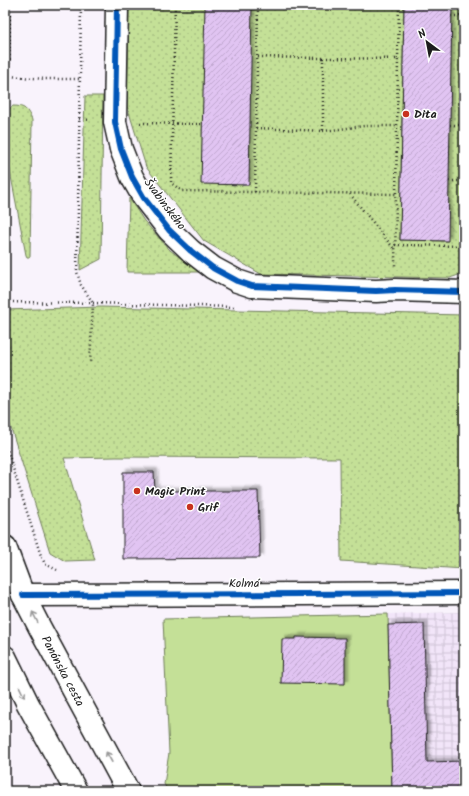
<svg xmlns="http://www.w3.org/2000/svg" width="469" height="796" font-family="Kalam,sans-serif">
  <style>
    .industrial { fill: url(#industrial-grid) }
    .grass { fill: url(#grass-dots); stroke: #707e5a }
    .garden { fill: #c4e097; stroke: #707e5a }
    .building { fill: url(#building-hatch); stroke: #1c1c1c; filter: url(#shadow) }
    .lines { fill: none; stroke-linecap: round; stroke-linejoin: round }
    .minor-casing { stroke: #1c1c1c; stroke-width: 25 }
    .secondary-casing { stroke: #1c1c1c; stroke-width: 25 }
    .path { stroke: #1c1c1c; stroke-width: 2.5; stroke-dasharray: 1 3; stroke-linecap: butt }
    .minor { stroke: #fff; stroke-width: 22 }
    .secondary { stroke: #fff; stroke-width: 22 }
    .cycleway-casing { stroke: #fff; stroke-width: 8 }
    .cycleway { stroke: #0057b8; stroke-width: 6 }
    .oneway { stroke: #999 }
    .poi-dot { fill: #c8321e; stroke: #fff; stroke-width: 1.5 }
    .labels { text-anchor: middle; stroke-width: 3; stroke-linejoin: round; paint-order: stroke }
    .poi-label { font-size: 12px; font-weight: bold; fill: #1c1c1c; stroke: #fff; text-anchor: start }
    .street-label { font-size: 12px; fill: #1c1c1c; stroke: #fff }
  </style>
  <defs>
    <pattern id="industrial-grid" width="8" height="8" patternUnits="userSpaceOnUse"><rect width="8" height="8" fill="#f2e5f9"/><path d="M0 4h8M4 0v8" fill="none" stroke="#cfc4d5"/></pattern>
    <pattern id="grass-dots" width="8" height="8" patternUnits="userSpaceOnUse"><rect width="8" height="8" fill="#c4e097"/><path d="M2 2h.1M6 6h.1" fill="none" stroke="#a8c082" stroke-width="1.8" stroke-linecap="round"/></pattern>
    <pattern id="building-hatch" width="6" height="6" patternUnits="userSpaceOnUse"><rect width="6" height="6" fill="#e1c4f2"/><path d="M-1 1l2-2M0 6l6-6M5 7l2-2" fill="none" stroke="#c0a8cf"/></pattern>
    <filter id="shadow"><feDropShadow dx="3.5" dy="-3.5" stdDeviation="1" flood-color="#0004"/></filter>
  </defs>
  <rect width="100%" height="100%" fill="#f9f3fc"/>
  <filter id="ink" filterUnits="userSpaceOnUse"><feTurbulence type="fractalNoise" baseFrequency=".025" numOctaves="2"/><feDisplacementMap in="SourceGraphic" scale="8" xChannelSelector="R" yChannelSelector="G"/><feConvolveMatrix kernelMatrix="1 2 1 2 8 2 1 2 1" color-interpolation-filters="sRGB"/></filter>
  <g filter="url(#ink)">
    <path class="industrial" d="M464,612V791H392L388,614Z"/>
    <path class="grass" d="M129,5H404L400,240L447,241L452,5H464V273L450,278L261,274L204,241L146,167L127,106Z
      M85,96H103L101,259L80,270Z
      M13,106C25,106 27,109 32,120L30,257H27L26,255L5,145V112Z
      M129,198L144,221L170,250L199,272H127Z
      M101,307L464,315V569L341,561L340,458L116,457L64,458L95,560L65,561L50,552L5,409V310Z"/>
    <path class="garden" d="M388,614L392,791H168L164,784L169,753L163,619Z"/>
    <path class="building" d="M205,5H252L249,185L201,184Z
      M404,5H452L448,241L400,240Z
      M123,472H154L155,491H258L260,558L123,559Z
      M424,624L427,762L464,761V791H392L388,625Z
      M296,637L345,638V684L281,683L282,639H296Z"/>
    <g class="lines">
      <g class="minor-casing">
        <path id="minor" d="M117,5L115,122L121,149L132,177L144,198L169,230L191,251L213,268L237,281L252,286L376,291L395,290L464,292
          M23,595L303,594L464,593"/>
      </g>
      <g class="secondary-casing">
        <path id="secondary" d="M5,547L23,595L40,628L128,791
          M5,657L28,704L76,791"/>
      </g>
      <path class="path" d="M81,5L77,272L81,285L93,303L90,364
        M144,5L205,6
        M175,5L171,183L182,191L396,194L395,266
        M451,16H464
        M323,58L398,59L396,194
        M398,59L399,5
        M9,76L10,5
        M5,86H10L9,76L45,79H80
        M79,119L91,120
        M140,123L202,124
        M450,125H464
        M256,128L323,131V58L257,57
        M323,131L364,126H397
        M449,181H464
        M255,192L258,5
        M350,194L395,250
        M395,245L464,246
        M5,302L93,303L234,307
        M5,443L40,553L45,564L57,570"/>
      <use href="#minor" class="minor"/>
      <use href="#secondary" class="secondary"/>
      <g class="cycleway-casing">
        <path id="cycleway" d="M117,5L115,122L121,149L132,177L144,198L169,230L191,251L213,268L237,281L252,286L376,291L395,290L464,292
          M23,595L303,594L464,593"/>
      </g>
      <use href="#cycleway" class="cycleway"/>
    </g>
    <defs><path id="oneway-shaft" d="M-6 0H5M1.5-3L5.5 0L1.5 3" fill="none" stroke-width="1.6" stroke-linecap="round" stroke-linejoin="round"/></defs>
    <g class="oneway">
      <use href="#oneway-shaft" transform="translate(35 617) rotate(-117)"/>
      <use href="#oneway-shaft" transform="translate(22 692) rotate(64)"/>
      <use href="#oneway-shaft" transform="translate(109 757) rotate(-119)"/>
    </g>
  </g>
  <g class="poi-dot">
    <circle cx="406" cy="114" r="4"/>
    <circle cx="137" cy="491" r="4"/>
    <circle cx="190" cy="507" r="4"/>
  </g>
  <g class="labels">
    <g class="poi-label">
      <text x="414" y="118">Dita</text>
      <text x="145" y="495">Magic Print</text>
      <text x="198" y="511">Grif</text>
    </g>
    <g class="street-label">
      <text transform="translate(165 204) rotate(53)" y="4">Švabinského</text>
      <text x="244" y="587">Kolmá</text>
      <text transform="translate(63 671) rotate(62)" y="4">Panónska cesta</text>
    </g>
  </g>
  <rect width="469" height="796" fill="none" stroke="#fff" stroke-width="20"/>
  <rect x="10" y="10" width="449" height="776" fill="none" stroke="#1c1c1c" stroke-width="1.5" filter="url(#ink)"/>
  <g transform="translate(427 42) rotate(328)" stroke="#ffffff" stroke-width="3" paint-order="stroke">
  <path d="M0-3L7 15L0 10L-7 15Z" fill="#1c1c1c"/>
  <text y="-6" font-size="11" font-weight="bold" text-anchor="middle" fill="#1c1c1c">N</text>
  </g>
</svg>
